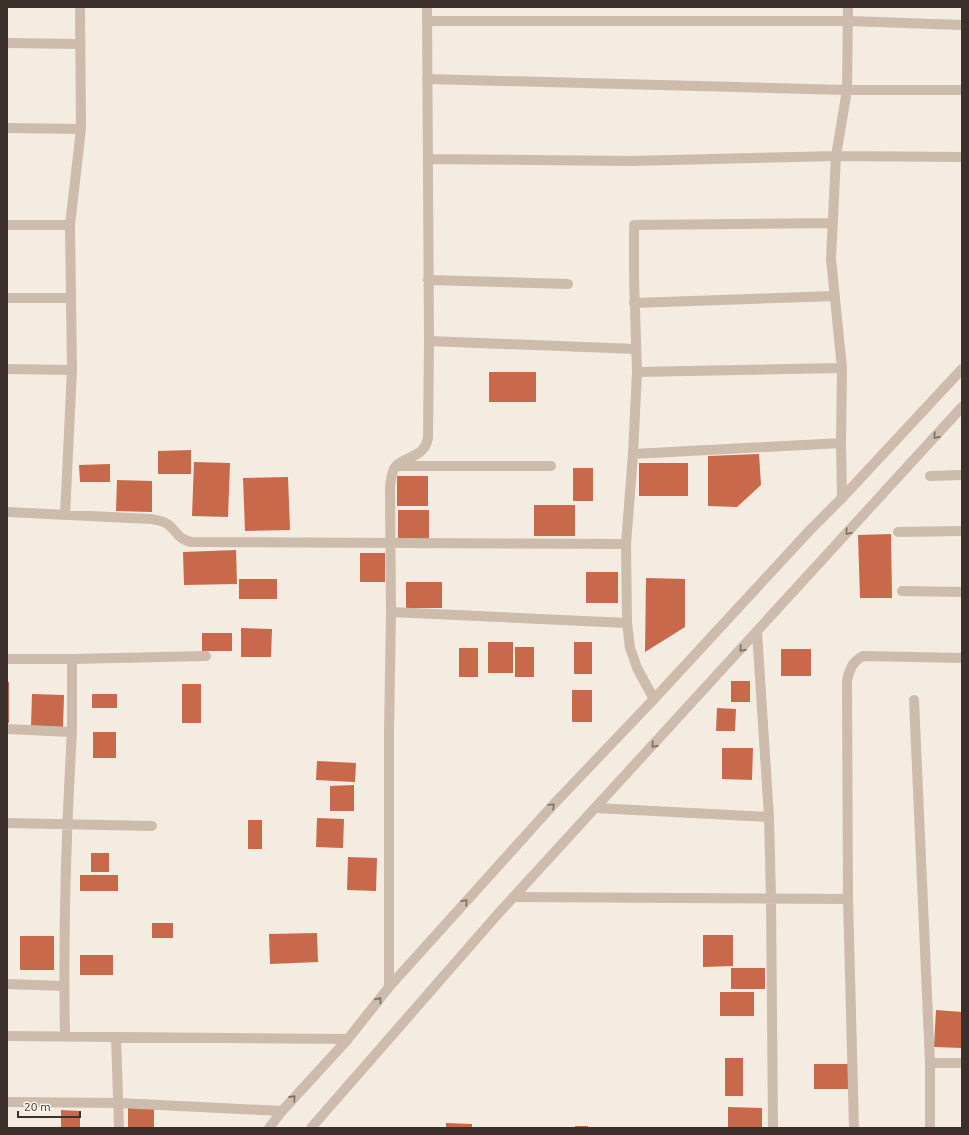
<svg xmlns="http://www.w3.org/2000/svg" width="969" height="1135" font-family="Ubuntu,sans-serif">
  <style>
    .building { fill: #c8694b }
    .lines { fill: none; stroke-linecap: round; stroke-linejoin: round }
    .minor { stroke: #cdbbac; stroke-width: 10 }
    .tertiary { stroke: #cdbbac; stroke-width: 10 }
    .oneway { stroke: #7d6f65 }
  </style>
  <rect width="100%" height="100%" fill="#f4ebe1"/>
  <path class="building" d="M489,372H536V402H489Z
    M191,450V474H158V451Z
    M759,454L761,485L737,507L708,506V456Z
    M194,462L230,463L228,517L192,516Z
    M639,463H688V496H639Z
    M110,464V482H80L79,465Z
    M573,468H593V501H573Z
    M397,476H428V506H397Z
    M288,477L290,530L245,531L243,478Z
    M117,480L152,481V512L116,511Z
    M534,505H575V536H534Z
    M398,510H429V539H398Z
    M891,534L892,598H860L858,535Z
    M236,550L237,584L184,585L183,552Z
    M360,553H385V582H360Z
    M586,572H618V603H586Z
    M646,578L685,579V627L645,652Z
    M239,579H277V599H239Z
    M406,582H442V608H406Z
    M241,628L272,629L271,657H241Z
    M202,633H232V651H202Z
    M488,642H513V673H488Z
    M574,642H592V674H574Z
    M515,647H534V677H515Z
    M459,648H478V677H459Z
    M781,649H811V676H781Z
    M731,681H750V702H731Z
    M7,682H9V723H7Z
    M182,684H201V723H182Z
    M572,690H592V722H572Z
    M32,694L64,695L63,727L31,726Z
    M92,694H117V708H92Z
    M717,708L736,709L735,731H716Z
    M93,732H116V758H93Z
    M722,748H753L752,780L722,779Z
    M317,761L356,763L355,782L316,780Z
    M354,785V811H330V786Z
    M317,818L344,819L343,848L316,847Z
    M248,820H262V849H248Z
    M91,853H109V872H91Z
    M348,857L377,858L376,891L347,890Z
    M80,875H118V891H80Z
    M152,923H173V938H152Z
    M317,933L318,962L270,964L269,934Z
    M703,935H733V966L703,967Z
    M20,936H54V970H20Z
    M80,955H113V975H80Z
    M731,968H765V989H731Z
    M720,992H754V1016H720Z
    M936,1010L962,1012V1048L934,1047Z
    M725,1058H743V1096H725Z
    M814,1064H848V1089H814Z
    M128,1107H154V1128H128Z
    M728,1107L762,1108V1128H728Z
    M61,1110L80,1111V1128H61Z
    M446,1123L472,1124V1128H446Z
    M575,1126H588V1128H575Z"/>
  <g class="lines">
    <path class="minor" d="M427,21H848L962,25
      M7,43L80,44
      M427,79L847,90H962
      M7,128L81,129
      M428,159L631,161L836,156L962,157
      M7,225H70
      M428,280L568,284
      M7,298H70
      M634,303L835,296
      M429,341L636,349
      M7,369L72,370
      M637,372L842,368
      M633,454L841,443
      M398,466H551
      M930,476L962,475
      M842,498L841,443L842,368L831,259L836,156L847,90L848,7
      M7,512L151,519C157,520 164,521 169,525C177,532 179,540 191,542L626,544
      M65,515L72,370L70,225L81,129L80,7
      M898,532L962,531
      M902,591L962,592
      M391,612L627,623
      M757,632L769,817L771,899L773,1128
      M7,659H72L206,656
      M654,699L637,668L633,656L630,648L627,623L626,544L633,454L637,372L634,278V225L832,223
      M914,700L930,1063V1128
      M7,729L72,732V659
      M596,808L769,817
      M7,823L152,826
      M513,897L848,899
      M7,984L64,986
      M389,987V733L391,612L390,487C391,481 391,471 396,466C407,455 424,458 428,438L429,341L427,7
      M7,1036L348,1039
      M65,1036C63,935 66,833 72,732
      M116,1037L119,1128
      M930,1063H962
      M7,1102L119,1103L282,1111
      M854,1128L848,899L847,680C850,669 852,662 863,656L962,658"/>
    <path class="tertiary" d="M269,1128L282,1111L348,1039L389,987L553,805L654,699L810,530L842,498L962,369
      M311,1128L497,915L962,407"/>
  </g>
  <defs><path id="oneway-chevron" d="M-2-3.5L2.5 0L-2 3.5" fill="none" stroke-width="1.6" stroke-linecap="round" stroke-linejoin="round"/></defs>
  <g class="oneway">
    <use href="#oneway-chevron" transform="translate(936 436) rotate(132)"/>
    <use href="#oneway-chevron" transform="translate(848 532) rotate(132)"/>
    <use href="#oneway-chevron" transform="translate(742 649) rotate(132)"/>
    <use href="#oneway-chevron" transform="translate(654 745) rotate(132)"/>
    <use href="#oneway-chevron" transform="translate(552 806) rotate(-47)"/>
    <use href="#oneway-chevron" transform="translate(465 902) rotate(-48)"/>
    <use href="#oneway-chevron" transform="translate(379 1000) rotate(-51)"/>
    <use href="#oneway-chevron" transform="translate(293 1098) rotate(-48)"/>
  </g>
  <rect width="969" height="1135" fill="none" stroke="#3b302b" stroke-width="16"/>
  <path d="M18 1111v6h62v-6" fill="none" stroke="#3b302b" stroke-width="2"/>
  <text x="24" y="1111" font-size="12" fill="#3b302b" stroke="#fbf5ee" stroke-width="3" paint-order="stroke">20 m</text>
</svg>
